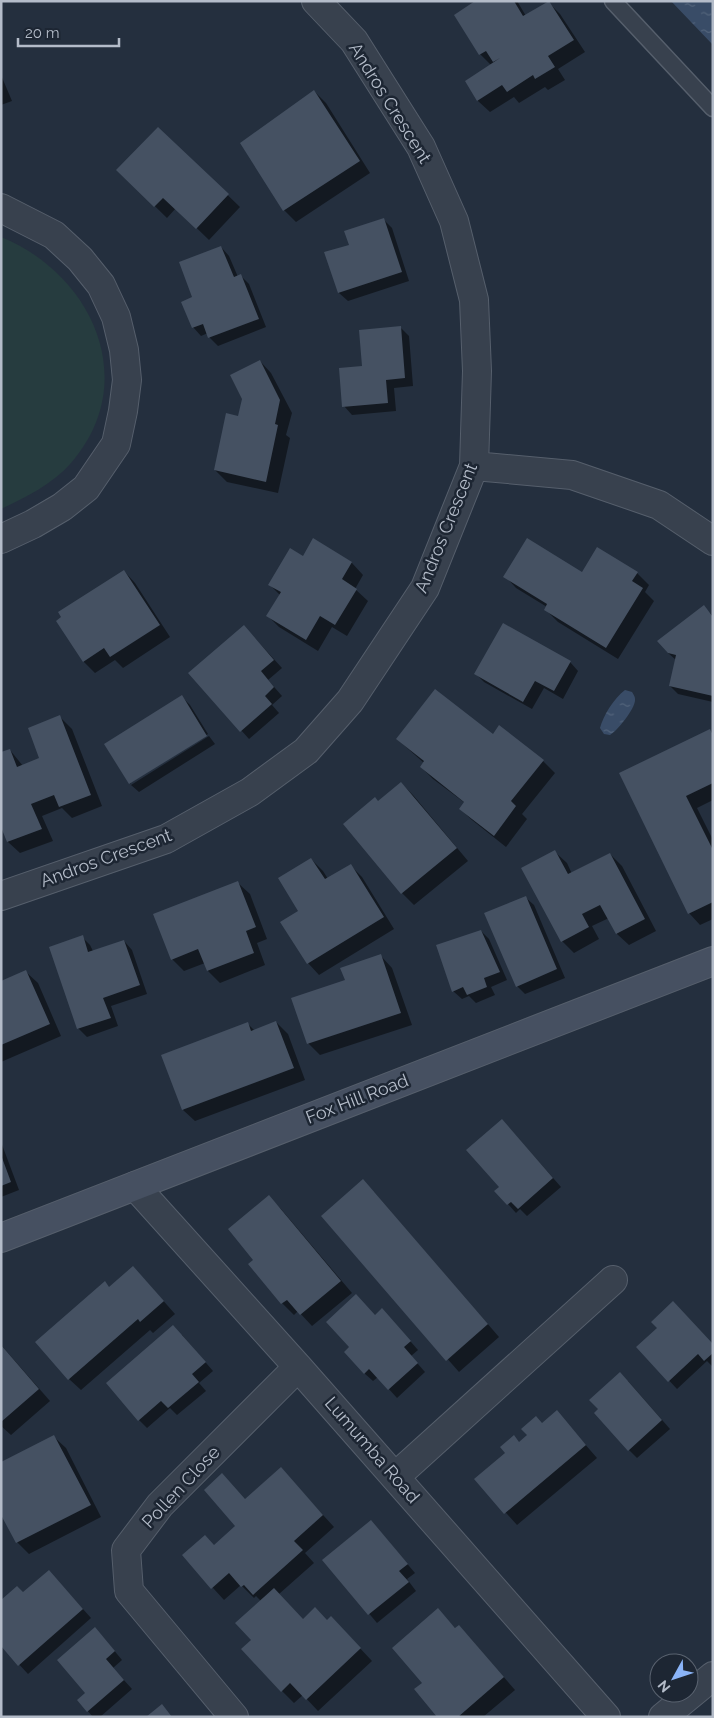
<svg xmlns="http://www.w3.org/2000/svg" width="714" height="1718" font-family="Raleway,sans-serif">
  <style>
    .park { fill: #263c3f }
    .water { fill: url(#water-ripples) }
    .shadow { fill: #0007 }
    .building { fill: #455162 }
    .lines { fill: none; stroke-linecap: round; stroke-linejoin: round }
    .service-casing { stroke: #565f6c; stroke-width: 19 }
    .minor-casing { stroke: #565f6c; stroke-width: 30 }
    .secondary-casing { stroke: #565f6c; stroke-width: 30 }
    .service { stroke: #38414e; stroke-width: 16 }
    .minor { stroke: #38414e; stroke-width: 28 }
    .secondary { stroke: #465061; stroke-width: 28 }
    .labels { text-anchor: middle; stroke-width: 5; stroke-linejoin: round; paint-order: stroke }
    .street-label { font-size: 18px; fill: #b4bcc9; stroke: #1d2633 }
  </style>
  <defs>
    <pattern id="water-ripples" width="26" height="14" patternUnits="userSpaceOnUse" patternTransform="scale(1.25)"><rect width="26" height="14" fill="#394c67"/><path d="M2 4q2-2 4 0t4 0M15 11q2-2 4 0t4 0" fill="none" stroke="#53647b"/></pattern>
  </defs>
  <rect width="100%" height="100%" fill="#242f3e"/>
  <path class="park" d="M1,237C92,274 142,381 71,463C53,484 26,497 1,509Z"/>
  <path class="water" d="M671,1H713V45Z
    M625,690L632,692C633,694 635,696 635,699C636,708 617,731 610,735L604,734L600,728C603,716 614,698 625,690Z"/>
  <path class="shadow" d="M478,1H517L526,16L548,2L560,14L585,52L558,69L565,80L548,90L545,87L519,103L514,97L490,112L478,101L466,81L491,65L480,54L455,15Z
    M1,75L12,101L1,105Z
    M314,91L326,103L370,173L296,222L284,210L242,143Z
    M158,128L240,207L209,240L176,208L167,218L118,170Z
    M384,220L392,228L409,281L348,301L339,293L326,253L350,246Z
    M221,247L229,256L238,277L241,276L249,284L266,327L218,346L210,338L208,333L201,336L193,327L194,298Z
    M400,327L409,336L413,386L394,388L396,411L352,415L344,406L363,367Z
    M260,361L271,373L292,413L286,435L290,438L278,493L227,482L215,470L239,417Z
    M314,540L352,563L363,575L355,589L368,601L347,636L332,627L318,651L279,627L268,616L280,595L270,585L303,558Z
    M124,571L135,583L170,637L123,668L115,660L95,673L83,661Z
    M637,573L649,585L645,592L654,601L618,659L558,622L546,610L547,607L516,588L505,576Z
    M704,607L713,616V702L678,694L670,686L676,660L668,653Z
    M252,635L282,668L268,680L282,696L272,705L279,713L249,739L190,673Z
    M570,662L578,671L563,699L544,688L532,709L484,682L476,674Z
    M182,697L190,705L208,734L131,782V784L106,744Z
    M60,717L72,729L102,806L72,818L62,808L42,816L53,841L20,853L8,842L1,824L10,750L23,766L41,758Z
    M710,730L713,734V800L697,808L713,840V919L700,925L689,913L620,774Z
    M209,736L215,744L139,792L131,785Z
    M493,736L543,761L555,773L522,814L527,819L506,847L472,820L460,809L465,803L433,779L421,767L424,763L397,739Z
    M401,783L413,795L468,861L414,905L402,893L344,824L378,802Z
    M555,852L567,863L572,874L610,854L622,866L656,931L629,945L617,934L609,918L592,926L599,939L574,953L562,941Z
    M311,859L323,871L328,879L350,865L362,877L394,929L319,975L308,963L300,911Z
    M238,883L250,894L267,939L257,943L265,965L220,983L208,971L205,963L184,971L172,959Z
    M525,897L534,905L565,978L525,994L517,986Z
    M481,931L489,939L507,980L491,987L495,995L476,1003L469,996L462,999L453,991Z
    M82,937L90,945L93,951L124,941L132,950L147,994L111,1006L118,1026L87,1037L78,1028Z
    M381,956L392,968L412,1025L320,1055L308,1043L346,981Z
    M26,972L38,983L61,1036L1,1062V982Z
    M276,1022L288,1034L305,1080L195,1121L183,1110L248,1024L255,1031Z
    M510,1129L561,1187L527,1216L520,1209L516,1213L508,1204L501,1187Z
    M1,1142L19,1190L1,1197Z
    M374,1192L499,1337L459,1372L322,1216Z
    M269,1197L281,1209L352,1293L312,1326L298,1311L294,1315L282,1303L255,1260Z
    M145,1280L175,1314L153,1333L150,1330L81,1390L69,1379L110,1288Z
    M390,1318L418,1350L411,1356L425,1372L397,1398L378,1377L373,1381L364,1373Z
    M182,1335L213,1371L199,1383L206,1391L177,1415L170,1408L147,1428L139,1420Z
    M1,1345L50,1401L11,1435L1,1426Z
    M713,1345V1367L707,1361L677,1389L638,1347Z
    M628,1381L670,1429L637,1458L629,1450L600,1410Z
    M557,1412L597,1458L517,1525L476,1480Z
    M54,1437L66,1448L101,1517L29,1554L17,1542Z
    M281,1469L334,1527L305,1553L314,1563L279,1594L303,1620L328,1621L343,1630L372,1661L318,1711L303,1695L294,1703L282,1691L252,1640L261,1601L256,1596L254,1598L241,1585L224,1600L183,1555L214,1546L237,1526L246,1500Z
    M371,1521L415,1573L407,1579L416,1591L377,1623L324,1560Z
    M57,1580L91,1618L28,1674L1,1645L24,1594Z
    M438,1610L456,1629L459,1626L470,1638L515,1690L483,1717H439L424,1683Z
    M103,1637L122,1660L113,1668L132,1689L100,1717H93L78,1700L86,1693Z"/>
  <path class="building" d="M475,1H514L523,16L549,1L574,40L548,56L555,67L535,79L533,75L507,92L502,85L477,101L465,81L500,58L493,62L486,51L479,55L454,15Z
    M314,90L360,161L283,211L240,143Z
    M158,127L229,194L196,229L163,198L154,207L116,170Z
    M384,218L402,272L338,293L324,252L349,245L344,231Z
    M221,246L234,277L241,274L259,319L208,338L203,324L192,328L181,302L192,297L179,262Z
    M401,326L405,378L386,380L388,403L342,407L339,368L362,366L359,330Z
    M260,360L280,400L275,424L278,425L266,482L214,470L226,413L238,416L242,399L230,375Z
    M313,538L352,562L342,579L357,589L335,625L320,616L306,640L266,616L281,592L268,585L290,548L303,556Z
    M527,538L582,572L597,547L638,572L632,581L643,588L606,648L544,610L547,604L503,577Z
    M124,570L160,625L110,657L104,648L83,662L56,621L61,617L58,612Z
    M704,605L713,617V696L669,686L676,655L668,653L657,641Z
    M503,623L571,661L554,691L535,681L523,702L474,674Z
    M244,625L274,660L261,671L274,687L265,696L272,704L240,732L188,673Z
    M435,689L493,734L499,725L544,760L511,801L516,806L494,836L459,809L464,802L420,767L424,761L396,739Z
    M182,695L207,736L129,784L104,744Z
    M60,715L91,795L59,807L54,795L31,804L42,829L7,842L1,827V752L10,749L17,767L39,758L28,728Z
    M710,729L713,735V783L686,796L713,850V902L688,914L619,773Z
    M401,782L457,848L401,894L343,824L375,797L378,801Z
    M555,850L568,874L610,853L645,919L616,934L600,905L582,914L589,927L561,942L521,868Z
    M311,858L325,879L351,864L384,917L307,964L280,922L298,911L278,878Z
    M238,881L256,927L246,931L254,953L207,971L198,949L171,960L153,914Z
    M526,896L557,969L516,987L484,913Z
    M481,930L500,972L484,978L487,987L467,995L463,987L452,992L436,945Z
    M83,935L88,952L124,940L140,985L103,998L111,1018L77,1029L49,947Z
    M381,954L401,1013L307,1044L291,998L345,980L340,968Z
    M26,970L50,1024L1,1045V981Z
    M276,1021L294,1068L182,1110L161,1055L248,1022L251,1031Z
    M502,1119L553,1178L518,1209L511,1202L507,1205L494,1191L499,1187L466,1150Z
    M1,1155L11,1182L1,1186Z
    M363,1179L488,1324L446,1361L321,1216Z
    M269,1195L341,1281L300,1315L287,1300L281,1304L248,1264L253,1260L228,1229Z
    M133,1266L164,1301L140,1322L138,1319L68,1380L35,1342L105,1281L109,1287Z
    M356,1294L375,1315L382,1308L411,1341L404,1347L418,1363L388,1390L369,1369L364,1374L344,1352L349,1347L326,1322Z
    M673,1301L713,1344V1353L704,1361L698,1354L668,1382L636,1347L657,1328L651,1322Z
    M173,1325L206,1362L192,1374L199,1382L168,1408L161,1401L138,1421L106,1383Z
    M1,1345L39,1389L1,1422Z
    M620,1372L662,1420L628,1451L594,1413L598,1409L589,1400Z
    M557,1410L586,1445L504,1514L474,1479L505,1453L500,1447L514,1435L519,1442L527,1435L521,1429L536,1416L542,1423Z
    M54,1435L91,1505L16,1543L1,1515V1462Z
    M281,1467L323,1515L294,1541L303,1550L253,1595L244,1585L241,1587L229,1573L211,1589L182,1555L205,1535L214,1545L235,1526L204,1490L222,1473L245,1499Z
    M371,1520L408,1564L399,1571L409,1582L368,1615L322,1560Z
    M49,1570L83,1609L18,1666L1,1646V1600L17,1586L23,1592Z
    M274,1588L303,1619L315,1607L327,1620L331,1616L361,1648L306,1700L290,1683L281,1692L241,1649L251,1640L235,1623Z
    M438,1608L455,1628L459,1625L504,1677L458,1717H437L414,1689L422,1683L392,1648Z
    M95,1627L115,1651L106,1659L124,1680L87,1712L77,1700L85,1693L57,1660Z
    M162,1704L172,1717H146Z"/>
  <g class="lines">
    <g class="service-casing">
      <path id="service" d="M613,1L713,108"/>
    </g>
    <g class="minor-casing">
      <path id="minor" d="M1,208L54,235L80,259L101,285L116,317L124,350L127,380L123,411L116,444L86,488L62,507L33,524L1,539
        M474,466L572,475L659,505L713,541
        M1,896L166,839L250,792L306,751L350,701L425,588L474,466L477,371L474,300L454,221L421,147L354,41L316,1
        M135,1186L298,1367L606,1717
        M395,1477L613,1280
        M234,1717L129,1591L126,1550L160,1505L298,1367
        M663,1717L713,1676"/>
    </g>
    <g class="secondary-casing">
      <path id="secondary" d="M1,1238L713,961"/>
    </g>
    <use href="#service" class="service"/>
    <use href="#minor" class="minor"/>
    <use href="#secondary" class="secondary"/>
  </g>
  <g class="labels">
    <g class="street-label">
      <text transform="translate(390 103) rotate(58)" y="6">Andros Crescent</text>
      <text transform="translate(446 528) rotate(-68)" y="6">Andros Crescent</text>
      <text transform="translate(106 858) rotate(-20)" y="6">Andros Crescent</text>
      <text transform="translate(357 1099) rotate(-21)" y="6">Fox Hill Road</text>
      <text transform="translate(372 1450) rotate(49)" y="6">Lumumba Road</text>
      <text transform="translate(181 1487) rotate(-47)" y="6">Pollen Close</text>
    </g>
  </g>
  <rect width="714" height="1718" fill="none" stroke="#b4bcc9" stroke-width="5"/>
  <g transform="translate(674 1678) rotate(230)"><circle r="24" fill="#1d2633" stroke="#59626f"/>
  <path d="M0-4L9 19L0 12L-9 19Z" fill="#8ab4f8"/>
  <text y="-8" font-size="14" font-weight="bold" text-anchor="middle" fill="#b4bcc9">N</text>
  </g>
  <path d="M18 38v8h101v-8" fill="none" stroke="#b4bcc9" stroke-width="2.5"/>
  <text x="25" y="38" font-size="15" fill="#b4bcc9" stroke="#1d2633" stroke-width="4" paint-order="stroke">20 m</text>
</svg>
